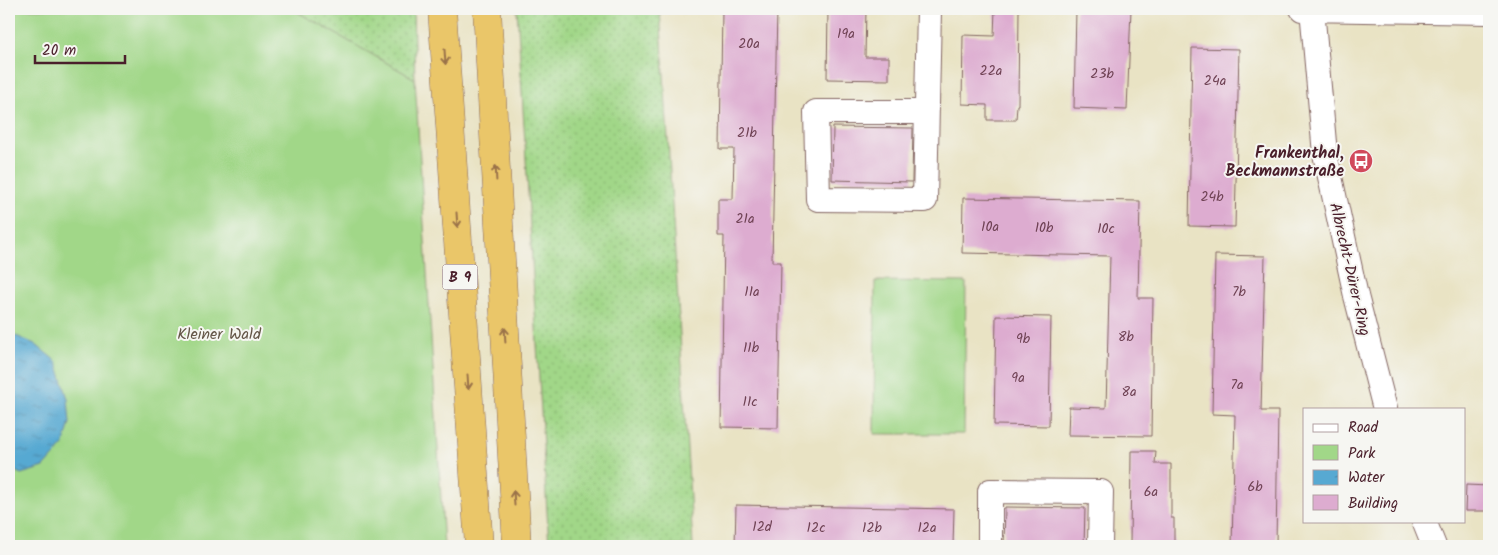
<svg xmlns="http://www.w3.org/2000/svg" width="1498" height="555" font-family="Kalam,sans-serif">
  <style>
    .grass { fill: url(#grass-dots); stroke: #767b5a }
    .park { fill: #a1d788; stroke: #767b5a }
    .water { fill: url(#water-ripples); stroke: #50647e }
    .building { fill: #ddacd0 }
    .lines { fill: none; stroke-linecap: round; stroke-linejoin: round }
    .street-casing { stroke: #826461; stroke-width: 26 }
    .highway-casing { stroke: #826461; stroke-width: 29 }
    .street { stroke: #fff; stroke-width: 24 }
    .highway { stroke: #eac669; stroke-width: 28 }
    .oneway { stroke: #9a724a }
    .labels { text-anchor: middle; stroke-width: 4; stroke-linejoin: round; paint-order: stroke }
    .number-label { font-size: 14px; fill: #6f4254 }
    .shield { fill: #f6f6f2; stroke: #7e6067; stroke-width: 1 }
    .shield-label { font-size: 15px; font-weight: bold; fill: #4a1f2b }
    .poi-label { font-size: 16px; font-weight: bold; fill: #4a1f2b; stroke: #f6f6f2; text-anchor: end }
    .street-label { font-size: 16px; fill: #4a1f2b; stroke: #f6f6f2 }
    .park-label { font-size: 16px; fill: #645647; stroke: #f6f6f2 }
  </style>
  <defs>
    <pattern id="grass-dots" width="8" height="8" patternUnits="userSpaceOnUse" patternTransform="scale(1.25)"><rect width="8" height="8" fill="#a1d788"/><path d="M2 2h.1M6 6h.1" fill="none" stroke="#8cb876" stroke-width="1.8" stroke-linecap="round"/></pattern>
    <pattern id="water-ripples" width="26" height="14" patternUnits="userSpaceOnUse" patternTransform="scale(1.25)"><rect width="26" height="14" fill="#57a9d2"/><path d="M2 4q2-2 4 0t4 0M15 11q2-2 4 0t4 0" fill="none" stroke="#4a89ab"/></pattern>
  </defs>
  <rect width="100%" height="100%" fill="#f6f6f2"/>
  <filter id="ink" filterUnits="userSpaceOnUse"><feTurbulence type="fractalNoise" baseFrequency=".02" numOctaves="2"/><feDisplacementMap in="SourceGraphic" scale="10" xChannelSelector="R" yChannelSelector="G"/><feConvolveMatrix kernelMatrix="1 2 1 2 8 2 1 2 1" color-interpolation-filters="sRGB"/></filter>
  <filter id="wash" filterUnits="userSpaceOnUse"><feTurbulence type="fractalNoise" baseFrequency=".0096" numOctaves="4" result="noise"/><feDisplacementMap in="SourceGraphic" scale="20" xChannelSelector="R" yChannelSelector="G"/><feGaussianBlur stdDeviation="1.12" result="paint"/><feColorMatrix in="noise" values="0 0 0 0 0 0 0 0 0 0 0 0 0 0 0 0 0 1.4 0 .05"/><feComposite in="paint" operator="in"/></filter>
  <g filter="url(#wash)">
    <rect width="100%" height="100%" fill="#e9e3c4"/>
    <path class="grass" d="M292,9H413L415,79Z
      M517,9H660L693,546H549Z"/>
    <path class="park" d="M9,9H292L415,79L444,546H9Z
      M875,281L966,282L964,434H874Z"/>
    <path class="water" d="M9,333L35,344L57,362L68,399L70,423L63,446L44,467L21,474L9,468Z"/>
    <g id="blocks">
      <path class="building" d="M722,9H777L772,262H781L778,428L721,427L724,236H718V199H733L734,149H720Z
        M828,9H866L865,57H889V80L827,79Z
        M995,9H1019L1018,105H1017L1016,120H987V105L962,104L963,35L994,36Z
        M1076,9H1131L1127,110L1074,108Z
        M1192,48L1239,49L1235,227L1189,226Z
        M833,127L913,128L912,182L832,180Z
        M963,198L1140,201L1138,298H1153L1151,436L1068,435L1069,407L1106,408L1110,256L962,253Z
        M1215,255L1265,256L1261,411H1278L1276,546H1232L1235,415L1212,414Z
        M996,316L1051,317L1049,426L994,425Z
        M1131,451H1156L1155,464H1171V518H1174V546H1130Z
        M1466,485L1489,486V511H1465Z
        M736,505L954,509L953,546H735Z
        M1005,507L1085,508L1084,546H1004Z"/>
    </g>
  </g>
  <g filter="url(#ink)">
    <use href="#blocks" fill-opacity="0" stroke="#826461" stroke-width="1"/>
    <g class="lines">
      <g class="street-casing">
        <path id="street" d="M1302,9L1489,12
          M1312,9L1325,154L1356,296L1385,409
          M926,112H816L818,199L925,200L929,9
          M1424,521L1434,546
          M990,546V491L1101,492L1100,546"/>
      </g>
      <g class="highway-casing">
        <path id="highway" d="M442,9L479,546
          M487,9L517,546"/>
      </g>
      <use href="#street" class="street"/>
      <use href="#highway" class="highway"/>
    </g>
    <defs><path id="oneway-shaft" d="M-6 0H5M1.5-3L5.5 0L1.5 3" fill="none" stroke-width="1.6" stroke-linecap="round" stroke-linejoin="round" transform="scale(1.25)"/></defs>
    <g class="oneway">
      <use href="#oneway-shaft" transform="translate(445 57) rotate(86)"/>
      <use href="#oneway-shaft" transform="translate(496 173) rotate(-93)"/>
      <use href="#oneway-shaft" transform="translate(457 220) rotate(86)"/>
      <use href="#oneway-shaft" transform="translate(505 335) rotate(-93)"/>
      <use href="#oneway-shaft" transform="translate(468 382) rotate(86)"/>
      <use href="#oneway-shaft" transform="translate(514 498) rotate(-94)"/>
    </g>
  </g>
  <defs>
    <g id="bus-disc" transform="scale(1.25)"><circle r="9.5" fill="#d1495b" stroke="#f6f6f2"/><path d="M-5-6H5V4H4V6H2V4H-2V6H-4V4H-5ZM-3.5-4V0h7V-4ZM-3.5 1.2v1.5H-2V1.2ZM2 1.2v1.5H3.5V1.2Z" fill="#fff"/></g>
  </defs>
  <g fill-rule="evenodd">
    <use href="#bus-disc" x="1361" y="161"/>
  </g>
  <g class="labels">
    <g class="number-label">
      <text x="846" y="38">19a</text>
      <text x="749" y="48">20a</text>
      <text x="991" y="75">22a</text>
      <text x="1102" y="78">23b</text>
      <text x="1215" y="85">24a</text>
      <text x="747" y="137">21b</text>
      <text x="1212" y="201">24b</text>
      <text x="745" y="223">21a</text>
      <text x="990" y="231">10a</text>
      <text x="1044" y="232">10b</text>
      <text x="1106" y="233">10c</text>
      <text x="752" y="296">11a</text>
      <text x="1239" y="296">7b</text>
      <text x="1126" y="341">8b</text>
      <text x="1023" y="343">9b</text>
      <text x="751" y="352">11b</text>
      <text x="1018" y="382">9a</text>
      <text x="1237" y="389">7a</text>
      <text x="1129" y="396">8a</text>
      <text x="750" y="406">11c</text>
      <text x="1255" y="491">6b</text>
      <text x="1151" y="496">6a</text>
      <text x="762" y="531">12d</text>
      <text x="816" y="532">12c</text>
      <text x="872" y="532">12b</text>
      <text x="927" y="532">12a</text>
    </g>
    <rect class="shield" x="442.5" y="264.5" width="35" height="25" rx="4"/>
    <g class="shield-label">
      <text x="460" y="282">B 9</text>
    </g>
    <g class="poi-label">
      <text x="1344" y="158">Frankenthal,<tspan x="1344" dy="18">Beckmannstraße</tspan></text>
    </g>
    <g class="street-label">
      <text transform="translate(1351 269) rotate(77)" y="6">Albrecht-Dürer-Ring</text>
    </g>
    <g class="park-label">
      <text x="219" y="339">Kleiner Wald</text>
    </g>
  </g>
  <rect width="1498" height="555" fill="none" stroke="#f6f6f2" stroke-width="30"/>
  <rect x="1303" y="408" width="162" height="115" fill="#f6f6f2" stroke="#b1a0a2"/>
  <rect x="1313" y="424" width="25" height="8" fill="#ffffff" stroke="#b1a0a2"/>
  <text x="1348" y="432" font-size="15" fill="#4a1f2b">Road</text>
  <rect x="1313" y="445" width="25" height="15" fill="#a1d788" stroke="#b1a0a2"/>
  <text x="1348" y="458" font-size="15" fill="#4a1f2b">Park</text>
  <rect x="1313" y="470" width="25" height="15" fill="url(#water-ripples)" stroke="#b1a0a2"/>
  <text x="1348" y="482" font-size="15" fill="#4a1f2b">Water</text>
  <rect x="1313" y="495" width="25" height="15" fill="#ddacd0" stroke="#b1a0a2"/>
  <text x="1348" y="508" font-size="15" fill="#4a1f2b">Building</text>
  <path d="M35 55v8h90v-8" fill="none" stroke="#4a1f2b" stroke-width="2.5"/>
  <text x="42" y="55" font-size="15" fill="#4a1f2b" stroke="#f6f6f2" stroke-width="4" paint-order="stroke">20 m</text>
</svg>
